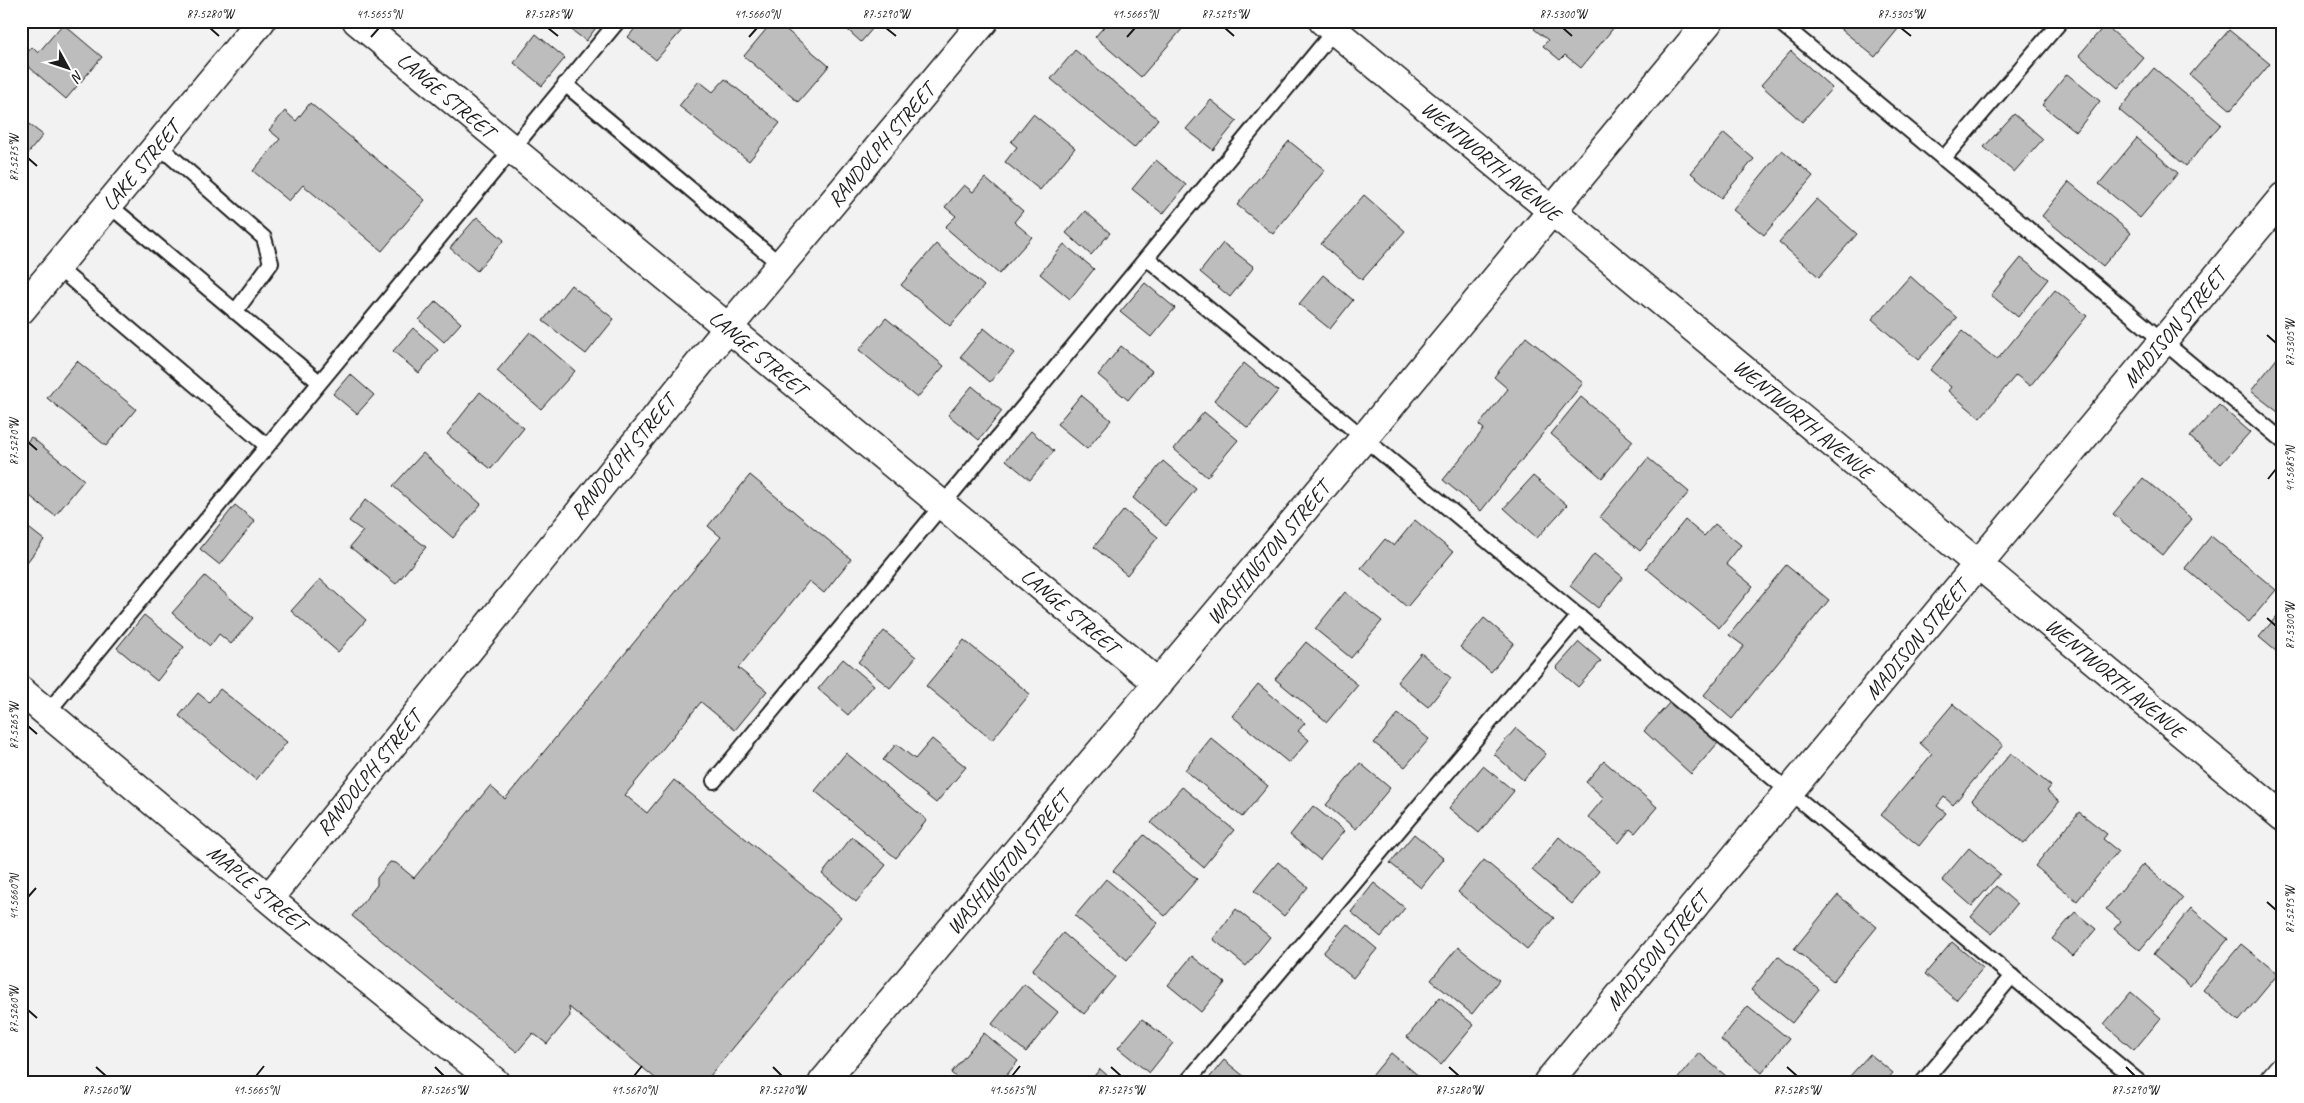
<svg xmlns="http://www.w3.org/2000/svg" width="2304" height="1103" font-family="Caveat,sans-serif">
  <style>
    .building { fill: #bdbdbd; stroke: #1c1c1c }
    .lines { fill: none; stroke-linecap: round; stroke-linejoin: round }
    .lane-casing { stroke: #1c1c1c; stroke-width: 18 }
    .street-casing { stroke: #1c1c1c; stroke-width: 31 }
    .secondary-casing { stroke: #1c1c1c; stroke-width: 31 }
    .lane { stroke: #fff; stroke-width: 14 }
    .street { stroke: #fff; stroke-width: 28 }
    .secondary { stroke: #fff; stroke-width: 28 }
    .ticks { fill: none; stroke: #1c1c1c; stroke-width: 2 }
    .labels { text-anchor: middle; stroke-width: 4; stroke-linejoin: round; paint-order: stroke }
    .street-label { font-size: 21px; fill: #1c1c1c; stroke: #fff }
    .neatline { fill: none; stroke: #1c1c1c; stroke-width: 2 }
    .ticks-label { font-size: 12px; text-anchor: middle; fill: #1c1c1c }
  </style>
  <rect width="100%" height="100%" fill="#f2f2f2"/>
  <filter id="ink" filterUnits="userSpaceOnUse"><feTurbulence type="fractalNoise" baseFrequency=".02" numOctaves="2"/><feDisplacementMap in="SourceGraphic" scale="10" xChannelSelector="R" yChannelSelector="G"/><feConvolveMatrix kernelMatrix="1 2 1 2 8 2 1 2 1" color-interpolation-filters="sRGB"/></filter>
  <g filter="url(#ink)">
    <path class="building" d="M560,21H601L586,41Z
      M641,21H675L683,29L656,60L628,37Z
      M773,21H776L829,66L798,102L744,56Z
      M838,21H879L861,42Z
      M1109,21L1116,25L1119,21H1175L1183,28L1141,77L1095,37Z
      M1541,21H1619L1581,68L1565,55L1560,60L1543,46L1548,40L1534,29Z
      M1831,21H1902L1903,23L1875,57Z
      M2269,21H2283V32Z
      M63,24L102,57L66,99L21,60L32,47L38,53Z
      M2105,25L2144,58L2118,88L2079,55Z
      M2229,30L2270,64L2231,110L2190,75Z
      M536,34L565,58L542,86L514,63Z
      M1075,50L1158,119L1134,148L1051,79Z
      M1791,51L1832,88L1802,122L1761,85Z
      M2154,68L2221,124L2186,166L2119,110Z
      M2067,74L2100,101L2076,132L2042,105Z
      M725,79L780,123L749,161L679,106L699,81L713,92Z
      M1211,100L1237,121L1213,150L1186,129Z
      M310,103L425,200L382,251L303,185L289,201L253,171L280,139L269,130L285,111L296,121Z
      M1033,114L1075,148L1040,190L1005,162L1017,147L1011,142Z
      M2014,114L2043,139L2014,172L1984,147Z
      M21,118L43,135L21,162Z
      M1724,133L1754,159L1721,198L1691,173Z
      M2137,138L2178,173L2140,218L2099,184Z
      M1289,141L1325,170L1273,234L1237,205Z
      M1782,150L1813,176L1764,235L1733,210Z
      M1156,160L1186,185L1163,214L1132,189Z
      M985,178L1023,211L1014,222L1032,237L999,274L945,227L956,216L945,207L964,185L973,192Z
      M2069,182L2131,233L2103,266L2042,216Z
      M1364,195L1405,231L1362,280L1321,244Z
      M1817,199L1857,234L1819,277L1779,242Z
      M1085,211L1110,233L1091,255L1066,233Z
      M477,217L504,240L477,271L450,248Z
      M1223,243L1254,267L1230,297L1200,272Z
      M936,244L984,286L950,326L901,285Z
      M1064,244L1094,269L1070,299L1040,274Z
      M2021,258L2048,279L2018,317L1991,295Z
      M1323,275L1353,300L1330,329L1299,304Z
      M1910,276L1957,318L1918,360L1872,319Z
      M1145,283L1175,308L1151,337L1120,312Z
      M571,285L614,319L586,354L543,321Z
      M2055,290L2087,316L2030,386L2016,375L1980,418L1948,391L1951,387L1930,370L1962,331L1997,360Z
      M436,301L461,323L444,342L419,320Z
      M886,318L944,366L917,398L859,350Z
      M413,328L438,350L419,373L393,351Z
      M984,328L1014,353L990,382L960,357Z
      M530,332L575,371L541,409L497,371Z
      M1526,337L1583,383L1481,511L1443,480L1484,429L1479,425L1508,389L1494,377Z
      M1121,346L1152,371L1128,400L1098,375Z
      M2279,356L2283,359V416L2251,391Z
      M77,361L136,409L106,446L47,398Z
      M1244,363L1278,391L1248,428L1214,400Z
      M350,374L374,395L357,414L333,394Z
      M972,386L1002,411L979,440L948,415Z
      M480,392L524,428L491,469L447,434Z
      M1081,395L1111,420L1087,449L1057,424Z
      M1581,397L1633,441L1602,478L1551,434Z
      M2219,405L2250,432L2221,464L2190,437Z
      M1204,412L1238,440L1207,477L1174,449Z
      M1031,431L1054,451L1030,480L1006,460Z
      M31,437L84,480L55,516L21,489V449Z
      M423,453L481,504L453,538L393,486Z
      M1648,458L1689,492L1640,551L1600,517Z
      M1163,461L1196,489L1166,526L1133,498Z
      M750,475L851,559L824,593L809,581L738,668L767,691L735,730L701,702L625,795L647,813L674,780L841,917L705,1082H660L569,1007L570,1016L547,1044L533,1033L517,1052L352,916L377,885V878L390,862L396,863L414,878L490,786L505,799L721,537L708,526Z
      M1533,476L1567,505L1537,538L1504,508Z
      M2143,478L2192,519L2163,555L2113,514Z
      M366,499L426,547L396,584L350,547L363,531L349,521Z
      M235,505L255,521L220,565L200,549Z
      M1124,510L1158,537L1127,575L1094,547Z
      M1415,520L1453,552L1407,607L1361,568L1385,539L1394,546Z
      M1685,520L1704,536L1715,524L1741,545L1726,564L1753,586L1719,628L1646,568Z
      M21,522L44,540L21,570Z
      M2211,536L2276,590L2249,622L2185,568Z
      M1594,554L1623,577L1598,608L1570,586Z
      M1786,565L1829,600L1732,719L1704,695L1744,646L1729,635Z
      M205,576L253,618L231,644L219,634L210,646L172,613Z
      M320,579L366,620L338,652L291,611Z
      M1345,592L1382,621L1351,658L1315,629Z
      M2283,609V657L2259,637Z
      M144,615L184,647L157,681L117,648Z
      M1484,618L1514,643L1491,672L1460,647Z
      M884,631L916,657L890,688L858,662Z
      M964,640L1030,694L992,740L926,686Z
      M1306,642L1358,685L1327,722L1275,679Z
      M1579,642L1601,661L1578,687L1556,668Z
      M1421,653L1451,678L1428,707L1397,682Z
      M843,659L874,685L848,715L818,689Z
      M1258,684L1305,723L1298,731L1309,740L1289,763L1232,716Z
      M220,689L287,742L256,780L179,716L198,693L209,702Z
      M1671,701L1718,743L1691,774L1644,731Z
      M1953,704L2003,745L1953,805L1944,797L1937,806L1946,813L1919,846L1881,815L1932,754L1920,743Z
      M1398,714L1429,739L1405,767L1374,743Z
      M1516,728L1546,754L1523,780L1494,754Z
      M1211,738L1268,786L1242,817L1185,770Z
      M932,739L966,767L936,803L883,760L896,744L915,759Z
      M846,753L927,820L896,858L815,791Z
      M2011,753L2051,786L2047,791L2059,802L2024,844L1972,800Z
      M1604,761L1657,807L1635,833L1630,829L1619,843L1588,817L1604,798L1586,782Z
      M1360,763L1390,788L1356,829L1326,805Z
      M1483,766L1514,791L1479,833L1449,808Z
      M1182,787L1234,830L1203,867L1151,823Z
      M1313,806L1344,831L1320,860L1290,835Z
      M2079,812L2107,834L2103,839L2118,851L2077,901L2035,866Z
      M1414,834L1444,859L1421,888L1390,863Z
      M1144,835L1197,879L1165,916L1113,871Z
      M852,837L886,865L856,902L822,874Z
      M1559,837L1599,871L1572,904L1532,870Z
      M1969,848L2000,874L1972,906L1942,880Z
      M1484,860L1554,918L1527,949L1458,892Z
      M1278,862L1308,887L1284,916L1254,891Z
      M2143,864L2183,898L2140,950L2114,929L2121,921L2106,909Z
      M1106,879L1158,923L1127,960L1075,916Z
      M1374,883L1405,908L1381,937L1351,912Z
      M1996,886L2017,904L1992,934L1971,917Z
      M1838,895L1877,927L1833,981L1794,949Z
      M2191,908L2228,939L2190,986L2153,955Z
      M1236,909L1270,937L1246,966L1213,939Z
      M2075,912L2096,929L2073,956L2052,939Z
      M1347,924L1377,949L1353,978L1323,953Z
      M1063,933L1115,977L1084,1014L1032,970Z
      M1952,942L1983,968L1956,1000L1925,974Z
      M2241,944L2278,974L2239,1021L2203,990Z
      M1458,947L1499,980L1472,1014L1431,980Z
      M1192,956L1225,983L1201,1012L1168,985Z
      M1778,956L1819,989L1792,1023L1751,990Z
      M1024,984L1058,1012L1026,1052L992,1024Z
      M2131,992L2161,1018L2134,1050L2104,1024Z
      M1440,997L1474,1025L1441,1065L1407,1037Z
      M1748,1006L1789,1039L1762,1073L1721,1040Z
      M1142,1019L1173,1043L1149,1073L1118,1048Z
      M984,1033L1018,1061L1001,1082H962L951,1073Z
      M1391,1053L1426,1082H1367Z
      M1699,1053L1733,1082H1675Z
      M1870,1054L1893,1073L1885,1082H1855L1849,1077Z
      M1224,1060L1251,1082H1206Z
      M1100,1069L1115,1082H1089Z"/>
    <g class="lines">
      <g class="lane-casing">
        <path id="lane" d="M1778,21L2283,441
          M565,84L781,265
          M158,145L264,238L271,263L235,312
          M1943,159L2061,21
          M109,205L319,382
          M1147,258L2139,1082
          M57,267L267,446
          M47,713L618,21
          M714,781L1334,31
          M1187,1082L1579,616
          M1923,1082L2012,976"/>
      </g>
      <g class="street-casing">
        <path id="street" d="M357,21L1159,684
          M21,310L261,21
          M21,691L299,924L495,1082
          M269,898L728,328L984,21
          M823,1082L1364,438L1709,21
          M1548,1082L2283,197
          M2273,1082L2283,1070"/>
      </g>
      <g class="secondary-casing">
        <path id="secondary" d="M1323,21L2283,817"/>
      </g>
      <use href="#lane" class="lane"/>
      <use href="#street" class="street"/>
      <use href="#secondary" class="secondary"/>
    </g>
  </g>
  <path class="ticks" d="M210,28L219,36M548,28L558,36M886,28L896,36M1225,28L1234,36M1563,28L1572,36M1901,28L1911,36M371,37L379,28M749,37L757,28M1127,37L1135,28M28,158L37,166M2267,335L2276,343M28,442L37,450M2268,479L2276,469M2267,618L2276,626M28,726L37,734M28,897L36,888M2267,902L2276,910M28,1010L37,1018M96,1067L106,1076M435,1067L444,1076M773,1067L782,1076M1111,1067L1121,1076M1449,1067L1459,1076M1787,1067L1797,1076M2126,1067L2135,1076M256,1076L264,1066M634,1076L642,1066M1012,1076L1020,1066"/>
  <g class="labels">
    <g class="street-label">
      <text transform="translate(446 95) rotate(40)" y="7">LANGE STREET</text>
      <text transform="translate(881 145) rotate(-50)" y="7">RANDOLPH STREET</text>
      <text transform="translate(1491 161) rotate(40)" y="7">WENTWORTH AVENUE</text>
      <text transform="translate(141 166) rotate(-50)" y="7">LAKE STREET</text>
      <text transform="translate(2174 328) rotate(-50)" y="7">MADISON STREET</text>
      <text transform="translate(758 353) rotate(40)" y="7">LANGE STREET</text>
      <text transform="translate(1803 419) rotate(40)" y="7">WENTWORTH AVENUE</text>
      <text transform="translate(623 457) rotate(-51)" y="7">RANDOLPH STREET</text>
      <text transform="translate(1268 553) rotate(-50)" y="7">WASHINGTON STREET</text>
      <text transform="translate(1070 611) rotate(40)" y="7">LANGE STREET</text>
      <text transform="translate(1916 640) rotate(-50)" y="7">MADISON STREET</text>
      <text transform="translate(2115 678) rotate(40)" y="7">WENTWORTH AVENUE</text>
      <text transform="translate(369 773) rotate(-51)" y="7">RANDOLPH STREET</text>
      <text transform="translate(1008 863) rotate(-50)" y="7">WASHINGTON STREET</text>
      <text transform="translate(257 888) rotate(40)" y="7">MAPLE STREET</text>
      <text transform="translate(1657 951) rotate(-50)" y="7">MADISON STREET</text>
    </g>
  </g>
  <rect width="2304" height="1103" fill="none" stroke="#fff" stroke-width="55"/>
  <g transform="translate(68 68) rotate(130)" stroke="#ffffff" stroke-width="4" paint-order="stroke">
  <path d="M0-4L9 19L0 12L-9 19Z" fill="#1c1c1c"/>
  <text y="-8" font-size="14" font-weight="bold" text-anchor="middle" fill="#1c1c1c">N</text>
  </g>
  <rect x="28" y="28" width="2248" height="1048" class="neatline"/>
  <g class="ticks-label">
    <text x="210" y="18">87.5280°W</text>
    <text x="379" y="18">41.5655°N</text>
    <text x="548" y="18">87.5285°W</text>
    <text x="757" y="18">41.5660°N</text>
    <text x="886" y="18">87.5290°W</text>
    <text x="1135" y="18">41.5665°N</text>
    <text x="1225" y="18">87.5295°W</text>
    <text x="1563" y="18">87.5300°W</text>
    <text x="1901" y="18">87.5305°W</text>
    <text transform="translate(14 158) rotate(-90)" y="4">87.5275°W</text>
    <text transform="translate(2290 343) rotate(-90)" y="4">87.5305°W</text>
    <text transform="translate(14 442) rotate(-90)" y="4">87.5270°W</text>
    <text transform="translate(2290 469) rotate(-90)" y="4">41.5685°N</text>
    <text transform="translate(2290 626) rotate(-90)" y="4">87.5300°W</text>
    <text transform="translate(14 726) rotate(-90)" y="4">87.5265°W</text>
    <text transform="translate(14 897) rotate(-90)" y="4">41.5660°N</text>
    <text transform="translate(2290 910) rotate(-90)" y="4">87.5295°W</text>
    <text transform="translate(14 1010) rotate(-90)" y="4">87.5260°W</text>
    <text x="106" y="1094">87.5260°W</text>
    <text x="256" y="1094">41.5665°N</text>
    <text x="444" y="1094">87.5265°W</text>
    <text x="634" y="1094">41.5670°N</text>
    <text x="782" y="1094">87.5270°W</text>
    <text x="1012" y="1094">41.5675°N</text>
    <text x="1121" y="1094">87.5275°W</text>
    <text x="1459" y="1094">87.5280°W</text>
    <text x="1797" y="1094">87.5285°W</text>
    <text x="2135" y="1094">87.5290°W</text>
  </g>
</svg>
